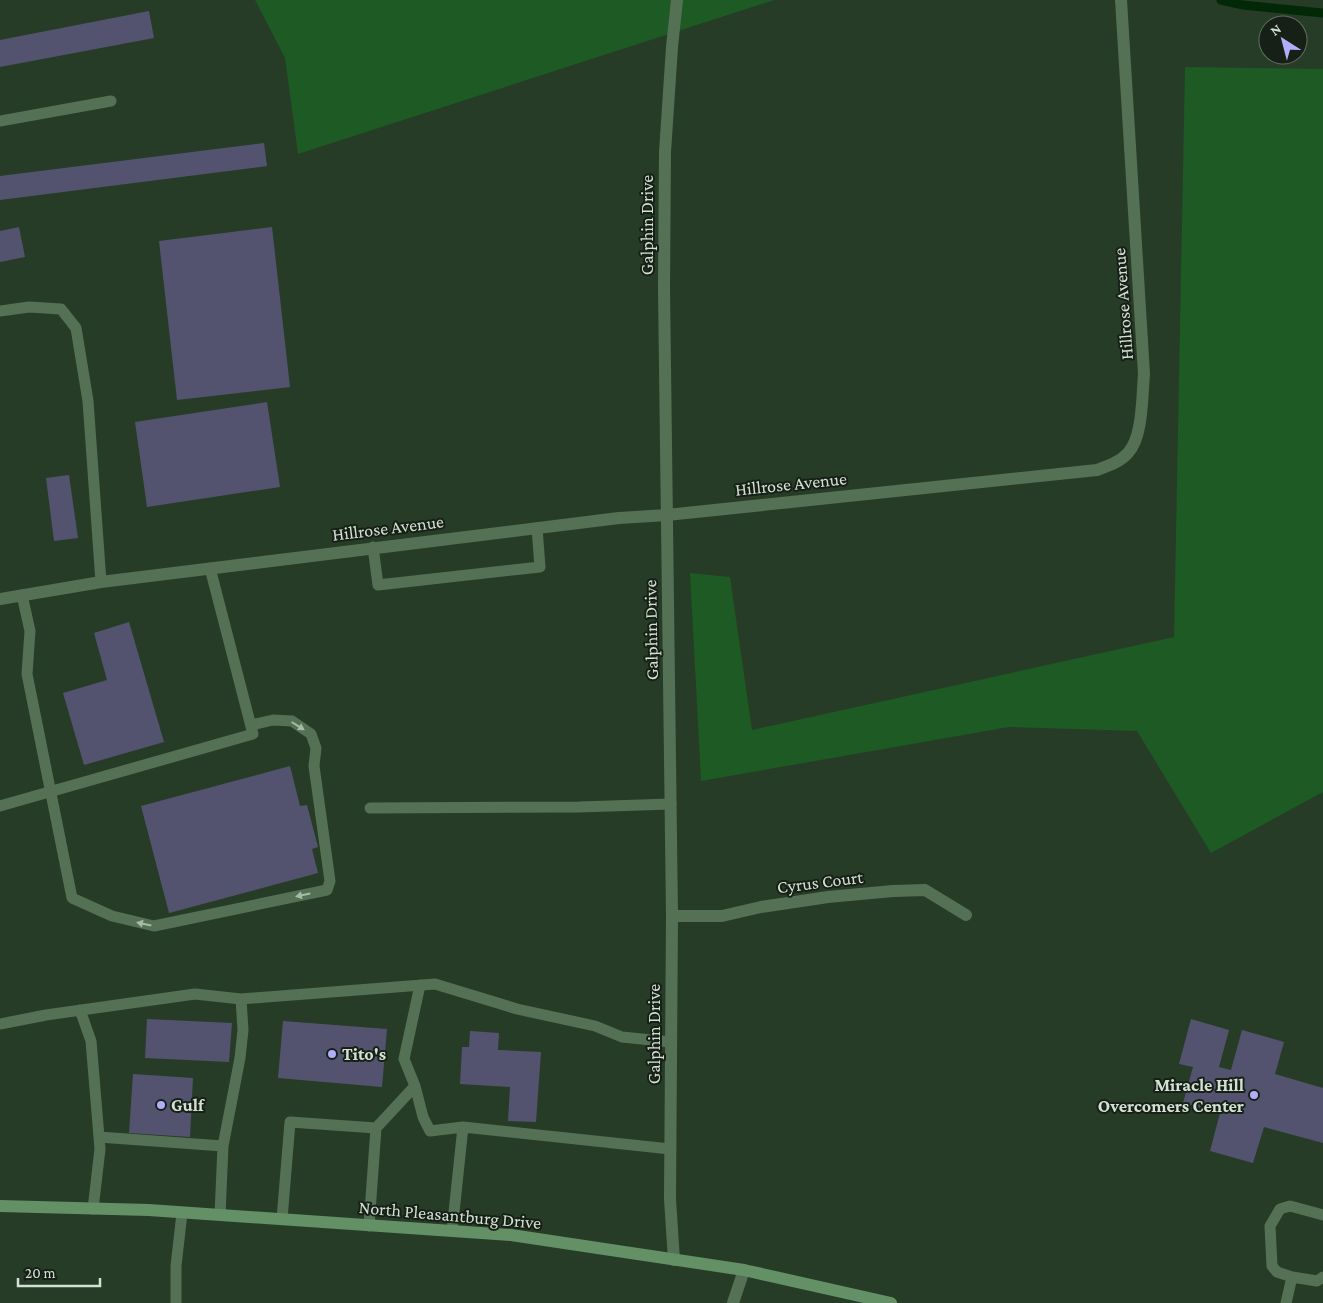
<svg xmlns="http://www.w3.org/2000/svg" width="1323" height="1303" font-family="'Crimson Pro',serif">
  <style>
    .green { fill: #1d5a24 }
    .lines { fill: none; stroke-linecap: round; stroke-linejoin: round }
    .stream { stroke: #022907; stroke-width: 9 }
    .building { fill: #54536f }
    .service { stroke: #547155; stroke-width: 11 }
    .minor { stroke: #547155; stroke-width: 12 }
    .secondary { stroke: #639165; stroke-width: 12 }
    .oneway { fill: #a7b9a7 }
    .poi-dot { fill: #b1adfa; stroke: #162016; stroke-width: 2 }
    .labels { text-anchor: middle; stroke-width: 4; stroke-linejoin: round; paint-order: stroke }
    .street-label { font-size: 18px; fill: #d3e0d3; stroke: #162016 }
    .poi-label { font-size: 18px; font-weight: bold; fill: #d3e0d3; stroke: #162016; text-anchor: start }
  </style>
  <rect width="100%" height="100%" fill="#263c27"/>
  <path class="green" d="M255,0H774L298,154L285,58Z
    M1185,67L1323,69V792L1211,853L1137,731L1009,727L701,781L690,573L730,577L752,730L1174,637Z"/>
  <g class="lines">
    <path class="stream" d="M1221,0L1243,5L1323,13"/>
  </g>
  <path class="building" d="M149,11L154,38L0,67V40Z
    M264,143L267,166L0,200V176Z
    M19,227L25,257L0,262V231Z
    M272,227L290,387L177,400L159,241Z
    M267,402L280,487L147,507L135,422Z
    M69,475L78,538L54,541L46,478Z
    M129,622L164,742L84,765L63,693L107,680L94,633Z
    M290,766L300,806L307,805L318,847L312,849L318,873L169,913L141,806Z
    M147,1019L232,1023L229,1062L145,1058Z
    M1191,1019L1229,1030L1219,1067L1231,1070L1242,1030L1284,1042L1275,1074L1323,1088V1143L1264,1127L1253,1163L1210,1151L1220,1113L1183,1103L1193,1067L1179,1064Z
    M283,1021L387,1029L382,1087L278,1078Z
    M470,1031L499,1033L498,1050L541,1052L536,1122L508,1121L510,1087L460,1084L462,1047H469Z
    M133,1074L193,1078L190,1137L129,1133Z"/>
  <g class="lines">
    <path class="service" d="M0,121L111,101
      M0,311L29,307L61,309L76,328L88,401L101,582
      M373,547L378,585L540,567L537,528
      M22,595L30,631L27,674L72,898L112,916L154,926L327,890L330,881L314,766L316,748L311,734L292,721L273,720L251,725
      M0,806L253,734L210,568
      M370,808L579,807L671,804
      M420,985L404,1059L415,1086L423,1117L430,1131L463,1127L670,1149
      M241,999L435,984L517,1009L595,1026L622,1037L671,1042
      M80,1010L91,1041L100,1149L93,1209
      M0,1024L46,1015L195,994L241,999L243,1030L240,1058L223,1146L220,1215
      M376,1128L415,1086
      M99,1137L223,1146
      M282,1219L290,1122L376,1128L369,1226
      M452,1231L463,1127
      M1292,1277L1317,1281L1323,1277
      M176,1303V1266L182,1213
      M1286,1303L1292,1277L1277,1272L1272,1266L1270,1226L1280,1209L1290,1206L1323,1215"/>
    <path class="minor" d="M0,599L101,582L619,518L667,515L1097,470C1108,466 1120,462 1128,453C1143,437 1142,396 1144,374L1121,0
      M672,916H722L761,907L828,897L893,891L925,890L966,915
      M674,1260L670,1199L672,916L664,288L665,152L672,47L677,0
      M733,1303L744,1270"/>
    <path class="secondary" d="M0,1206L149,1210L511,1235L744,1270L891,1303"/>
  </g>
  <defs><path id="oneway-solid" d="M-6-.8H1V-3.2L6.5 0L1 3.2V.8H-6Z" transform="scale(1.25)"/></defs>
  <g class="oneway">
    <use href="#oneway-solid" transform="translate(298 726) rotate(32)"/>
    <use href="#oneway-solid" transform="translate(303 895) rotate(168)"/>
    <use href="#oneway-solid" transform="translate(144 924) rotate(-168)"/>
  </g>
  <g class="poi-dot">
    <circle cx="332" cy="1054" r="5"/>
    <circle cx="1254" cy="1095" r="5"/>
    <circle cx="161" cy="1105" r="5"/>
  </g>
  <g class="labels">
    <g class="street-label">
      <text transform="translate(647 225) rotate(-90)" y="6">Galphin Drive</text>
      <text transform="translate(1123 304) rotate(-94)" y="6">Hillrose Avenue</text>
      <text transform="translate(791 484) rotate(-6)" y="6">Hillrose Avenue</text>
      <text transform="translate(388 528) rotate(-7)" y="6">Hillrose Avenue</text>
      <text transform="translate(651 630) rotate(-91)" y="6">Galphin Drive</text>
      <text transform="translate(820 882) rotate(-7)" y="6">Cyrus Court</text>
      <text transform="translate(654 1034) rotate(-90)" y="6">Galphin Drive</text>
      <text transform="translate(450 1215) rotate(5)" y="6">North Pleasantburg Drive</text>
    </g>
    <g class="poi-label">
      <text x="342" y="1060">Tito's</text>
      <text x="1244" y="1091" text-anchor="end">Miracle Hill<tspan x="1244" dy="21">Overcomers Center</tspan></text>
      <text x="171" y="1111">Gulf</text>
    </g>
  </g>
  <g transform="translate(1283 40) rotate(324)"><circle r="24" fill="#162016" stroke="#626d62"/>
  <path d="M0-4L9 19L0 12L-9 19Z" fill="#b1adfa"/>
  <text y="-8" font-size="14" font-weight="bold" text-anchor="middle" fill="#d3e0d3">N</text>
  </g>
  <path d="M18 1278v8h82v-8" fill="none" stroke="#d3e0d3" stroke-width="2.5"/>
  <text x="25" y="1278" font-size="15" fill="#d3e0d3" stroke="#162016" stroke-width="4" paint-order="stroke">20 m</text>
</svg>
